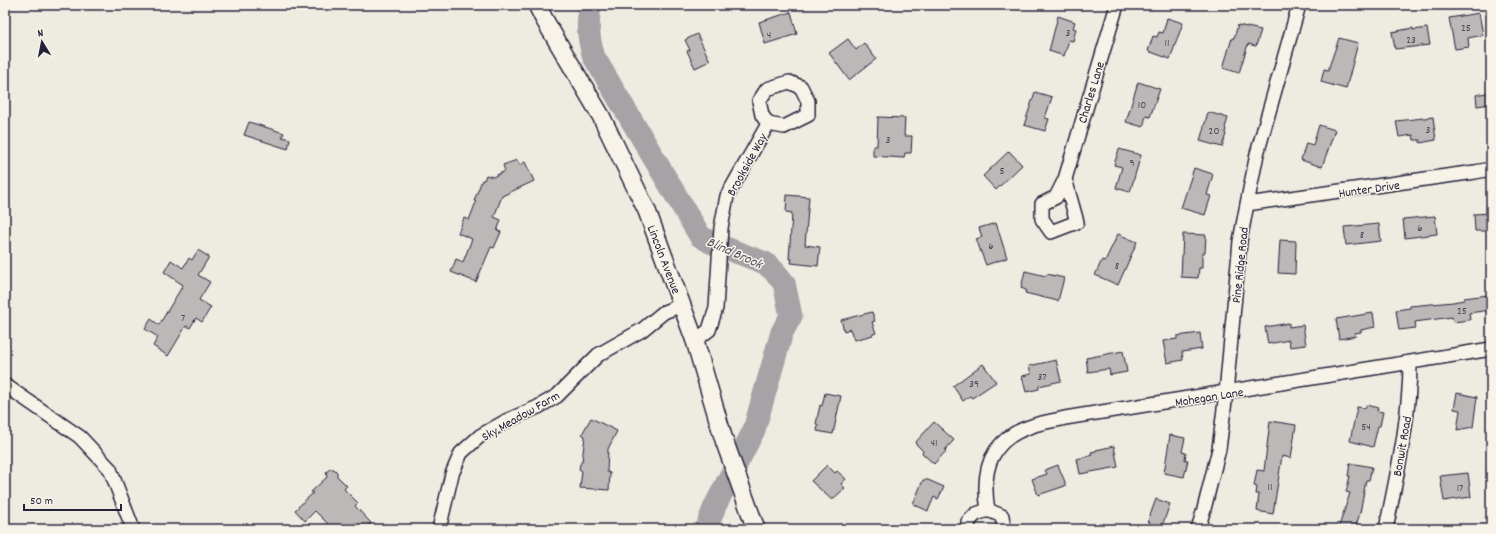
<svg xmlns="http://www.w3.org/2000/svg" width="1496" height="534" font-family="Dekko,sans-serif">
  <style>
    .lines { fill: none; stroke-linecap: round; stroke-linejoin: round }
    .river { stroke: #a6a3a6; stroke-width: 23 }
    .building { fill: #bbb8b7; stroke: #22223b }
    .minor-casing { stroke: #22223b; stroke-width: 16 }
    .tertiary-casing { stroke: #22223b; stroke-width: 20 }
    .minor { stroke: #f7f3e8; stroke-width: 13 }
    .tertiary { stroke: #f7f3e8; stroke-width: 17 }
    .labels { text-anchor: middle; stroke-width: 3; stroke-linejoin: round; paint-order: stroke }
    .number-label { font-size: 11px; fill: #48485a }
    .street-label { font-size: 13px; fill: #22223b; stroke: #f7f3e8 }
    .water-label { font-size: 14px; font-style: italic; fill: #504f60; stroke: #f7f3e8 }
  </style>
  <rect width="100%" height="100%" fill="#eeebe1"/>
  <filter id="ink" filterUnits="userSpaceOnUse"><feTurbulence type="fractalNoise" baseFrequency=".025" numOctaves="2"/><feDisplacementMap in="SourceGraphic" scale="8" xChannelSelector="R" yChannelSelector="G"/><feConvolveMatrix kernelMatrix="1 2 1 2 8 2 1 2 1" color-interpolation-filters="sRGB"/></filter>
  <g filter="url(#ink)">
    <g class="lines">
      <path class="river" d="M590,5C587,25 588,38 594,57L700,236L710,242L765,263L775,272L784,283L791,316L782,332L754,430L715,506L706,529"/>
    </g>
    <path class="building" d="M791,12L797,34L765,44L759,22Z
      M1479,13L1483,35L1468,38L1469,47L1455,49L1449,18Z
      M1058,16L1075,22L1073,28L1076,29L1073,41L1069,40L1064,56L1049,51Z
      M1167,18L1183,23L1170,59L1148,51L1153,36L1157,37L1159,32L1163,33Z
      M1238,25L1261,30L1256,46L1248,44L1239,73L1223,68L1232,38H1234Z
      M1413,28V30L1427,28L1430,45L1395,49L1392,32Z
      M697,34L710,61L695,68L687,51L690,50L685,40Z
      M1339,38L1358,43L1346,89L1321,82L1324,69L1328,70Z
      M848,39L856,50L864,43L876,59L849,80L829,53Z
      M1138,82L1160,89L1150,117L1146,116L1143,127L1126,122Z
      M1035,92L1052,97L1045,118L1049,119L1045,131L1024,125Z
      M1491,92V104L1477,106L1476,95Z
      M1208,112L1228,118L1225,128L1226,129L1225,133L1226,134L1222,147L1200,141Z
      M878,117L905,118L904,136H912L911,153H905L904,158L873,156V146H877Z
      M1433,117L1436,140L1420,143V140H1414L1413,135L1399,137L1396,121Z
      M249,122L284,133L282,137L290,139L288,149L244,135Z
      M1319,125L1335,130L1322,167L1301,160L1306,143L1313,145Z
      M1119,149L1141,155L1130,192L1116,188L1122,167L1114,165Z
      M1009,151L1022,165L996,190L983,176Z
      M517,160L520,165L525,162L534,181L502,196L494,217L501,220L497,231L501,232L494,248L491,247L476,282L451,272L456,259L463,262L472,239L458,233L464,218L469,220L476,202L474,201L482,180H484L486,175L493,177L505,171L503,165Z
      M1194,168L1213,174L1207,195L1211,196L1205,215L1181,208Z
      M787,195L809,197L805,245L820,247L818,266L791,263L792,259H789L792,213L786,212Z
      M1491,213V231H1475L1474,214Z
      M1435,216L1437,234L1405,238L1403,219Z
      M996,223L1007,258L986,265L976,239L982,237L979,228Z
      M1379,224L1381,241L1346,245L1344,227Z
      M1118,234L1137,242L1118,285L1095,275L1102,260L1105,261Z
      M1183,234L1206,235L1205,253H1202V268H1199L1198,278L1181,277Z
      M1280,240L1296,241L1295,274L1278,273Z
      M198,250L209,257L198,275L210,282L199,300L211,307L202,322L196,318L190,328L186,326L168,356L153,346L158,337L145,329L151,319L159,325L183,285L164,272L171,260L183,268L189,258L192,260Z
      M1025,271L1046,276L1047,274L1064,278L1058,301L1025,293L1026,290L1021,288Z
      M1488,295L1490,310L1469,313L1470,320L1453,322L1452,317L1415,322L1416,328L1399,330L1396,310L1410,308V306L1453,302L1464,300V298Z
      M872,312L875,321L872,322L876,333L873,334V335L854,340L850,329L844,331L841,320Z
      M1373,313L1375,327L1361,330V332L1355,333L1356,336L1339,339L1336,319Z
      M1289,323V327L1303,325L1306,345L1290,347L1289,340L1268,344L1265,327Z
      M1200,333L1202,349L1182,352L1183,360L1167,363L1163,341L1177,339V336Z
      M1123,351L1127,372L1110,375L1109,369L1088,372L1086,358Z
      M1056,360L1061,381L1039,386V389L1026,392L1022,376L1031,374L1029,366Z
      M983,364L996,382L972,398L970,396L963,401L953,386Z
      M825,393L841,396L833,434L817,431L818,425L816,424L820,405L822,406Z
      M1457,393L1477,397L1473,427L1457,430L1460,410L1454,409Z
      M1366,405L1378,408L1377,411L1383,412L1380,426H1378L1373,447L1350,441L1357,407L1366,408Z
      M591,418L617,431L608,449L607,472L610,473L609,490L580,488L582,471L579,469L580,464L582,461L585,436L582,434Z
      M1270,421L1296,425L1291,458L1282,456L1273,514L1257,511L1259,494H1256L1257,487L1254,486L1257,470L1264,471Z
      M934,422L954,440L945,450L946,451L934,464L922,453L923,451L915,443Z
      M1170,435L1185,438L1182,452L1186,453L1185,460H1188L1184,477L1164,473Z
      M1114,446L1118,467L1080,474L1077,459L1092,455L1091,452L1096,451V450Z
      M1350,463L1372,467L1369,480H1366L1360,513L1355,529H1338L1350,493L1346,492L1350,476H1348Z
      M827,465L835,473L837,471L846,479L841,484L845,488L832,500L811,481Z
      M1058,465L1065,482V486L1038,495L1032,479L1047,474L1045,470Z
      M330,469H334L337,472V476L347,486L344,489L358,503L355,506L371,523L365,529H333L315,511L305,521L295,510L313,493L311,492L327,477L326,472Z
      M1468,473L1471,497L1444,501L1440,476Z
      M923,480H928L944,487L938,499L934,497L928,511L913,504Z
      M1156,499L1170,504L1161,529H1147L1150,522L1148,521Z"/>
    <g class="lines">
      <g class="minor-casing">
        <path id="minor" d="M1065,179L1077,222L1051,232L1042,219V204L1056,197L1065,179L1117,5
          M1247,204L1475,172L1491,169
          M695,341L709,330L716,308L721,228L727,196L768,124L762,115L759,101L767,89L789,82L801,87L808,101V115L784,127L768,124
          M5,385L80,437L110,469L133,529
          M988,510C981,470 990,439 1032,426C1042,422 1054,421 1065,418L1491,349
          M439,529L452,474L461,453L480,436L508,420L538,407L557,396L598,355L642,330L664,312L682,305
          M969,529L968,522L976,514L988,510L1002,516L1004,529
          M1198,529L1204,509L1219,449L1226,393L1240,241L1247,204L1257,154L1299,5
          M1386,529C1397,474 1410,419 1410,362"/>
      </g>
      <g class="tertiary-casing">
        <path id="tertiary" d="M537,5L544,19L601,116L647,211L695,341L724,440L756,529"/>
      </g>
      <use href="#minor" class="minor"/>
      <use href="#tertiary" class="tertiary"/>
    </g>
  </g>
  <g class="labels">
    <g class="number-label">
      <text x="1466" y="31">25</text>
      <text x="1068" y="36">3</text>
      <text x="769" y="38">4</text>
      <text x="1411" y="43">23</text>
      <text x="1167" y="46">11</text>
      <text x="1142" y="108">10</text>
      <text x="1428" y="133">3</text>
      <text x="1214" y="134">20</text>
      <text x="888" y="143">3</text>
      <text x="1132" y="166">9</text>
      <text x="1002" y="174">5</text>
      <text x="1420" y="231">6</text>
      <text x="1362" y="238">8</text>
      <text x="991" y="249">6</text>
      <text x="1117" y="269">8</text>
      <text x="1462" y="314">25</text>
      <text x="183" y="321">7</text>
      <text x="1042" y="380">37</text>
      <text x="974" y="387">39</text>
      <text x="1366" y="430">54</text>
      <text x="934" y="446">41</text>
      <text x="1270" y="490">11</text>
      <text x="1460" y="491">17</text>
    </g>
    <g class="street-label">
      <text transform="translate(1090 92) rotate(-73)" y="5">Charles Lane</text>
      <text transform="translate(746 164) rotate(-61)" y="5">Brookside Way</text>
      <text transform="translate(1369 188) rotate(-8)" y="5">Hunter Drive</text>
      <text transform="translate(665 259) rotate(69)" y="5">Lincoln Avenue</text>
      <text transform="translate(1239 265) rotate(-84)" y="5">Pine Ridge Road</text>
      <text transform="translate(1209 396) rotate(-9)" y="5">Mohegan Lane</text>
      <text transform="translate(520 415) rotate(-30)" y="5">Sky Meadow Farm</text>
      <text transform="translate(1401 446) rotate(-80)" y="5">Bonwit Road</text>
    </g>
    <g class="water-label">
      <text transform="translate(735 252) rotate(24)" y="5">Blind Brook</text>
    </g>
  </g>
  <rect width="1496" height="534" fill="none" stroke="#f7f3e8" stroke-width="20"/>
  <rect x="10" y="10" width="1476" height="514" fill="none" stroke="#22223b" stroke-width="1.5" filter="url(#ink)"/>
  <g transform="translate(42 42) rotate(350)" stroke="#f7f3e8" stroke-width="3" paint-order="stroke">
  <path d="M0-3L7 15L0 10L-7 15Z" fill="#22223b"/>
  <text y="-6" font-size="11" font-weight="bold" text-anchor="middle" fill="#22223b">N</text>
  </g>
  <path d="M24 504v6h97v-6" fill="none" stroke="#22223b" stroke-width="2"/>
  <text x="30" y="504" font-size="12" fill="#22223b" stroke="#f7f3e8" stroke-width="3" paint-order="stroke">50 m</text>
</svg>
